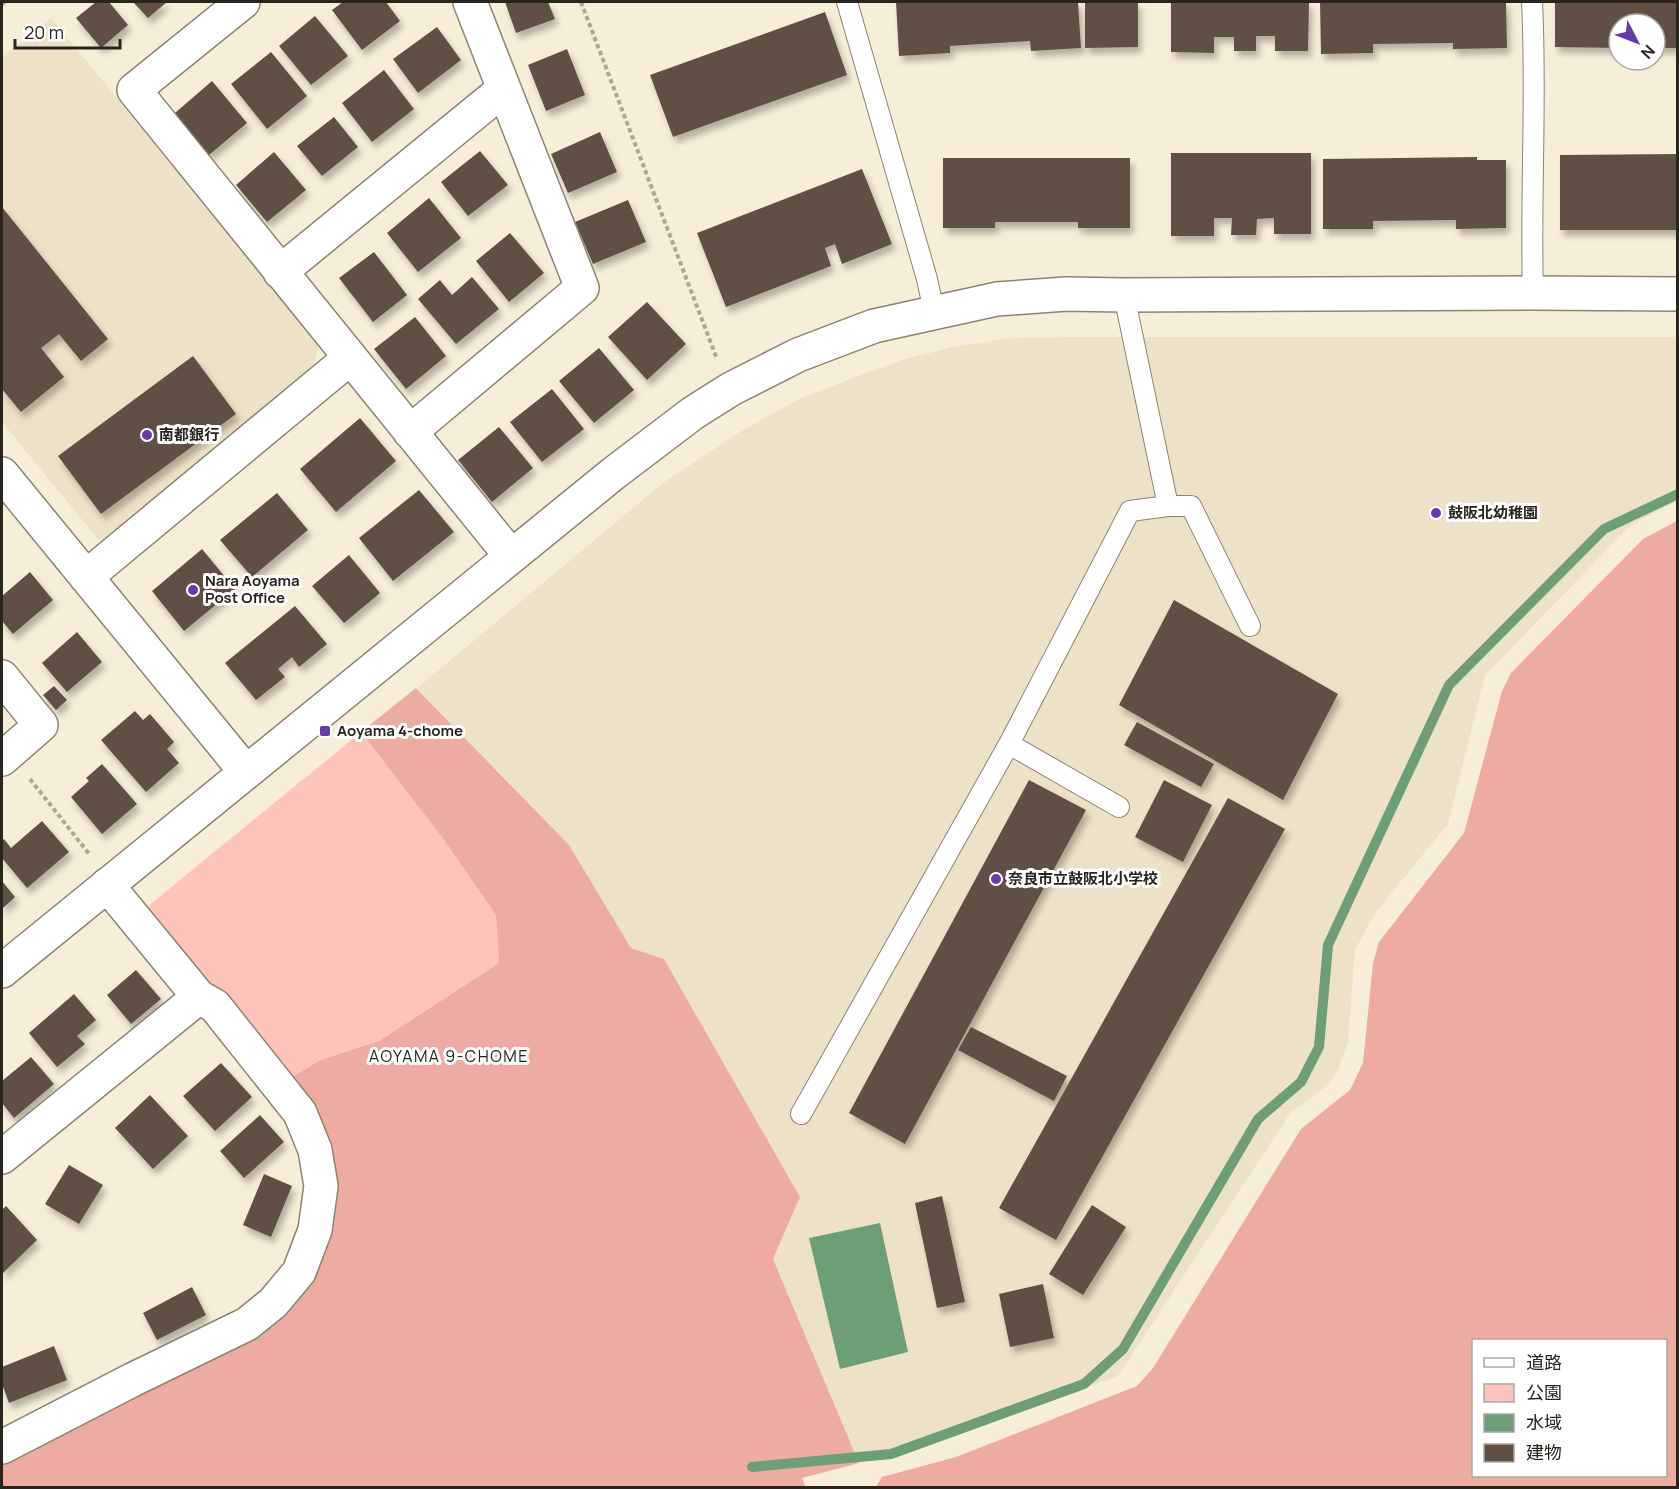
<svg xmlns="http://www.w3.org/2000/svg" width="1679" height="1489" font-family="Manrope,'Noto Sans JP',sans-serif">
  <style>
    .built { fill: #ede2c7 }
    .green { fill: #fec4bb }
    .forest { fill: #edaba2; fill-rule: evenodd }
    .water { fill: #6c9f78 }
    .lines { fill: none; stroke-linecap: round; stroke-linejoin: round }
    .stream { stroke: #6c9f78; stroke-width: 10 }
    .building { fill: #605044; filter: url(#shadow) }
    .lane-casing { stroke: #8b8472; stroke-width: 22 }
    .street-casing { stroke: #8b8472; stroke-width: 36 }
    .secondary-casing { stroke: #8b8472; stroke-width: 36 }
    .path { stroke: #ada797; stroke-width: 4; stroke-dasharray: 4.5 3; stroke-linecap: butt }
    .lane { stroke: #fff; stroke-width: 20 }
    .street { stroke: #fff; stroke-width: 33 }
    .secondary { stroke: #fff; stroke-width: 33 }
    .poi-dot { fill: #6739b0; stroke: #fff; stroke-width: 2 }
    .labels { text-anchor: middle; stroke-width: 6; stroke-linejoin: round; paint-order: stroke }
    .poi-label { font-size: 15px; font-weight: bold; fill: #28251e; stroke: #fff; text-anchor: start }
    .neighbourhood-label { font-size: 16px; letter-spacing: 1.5px; fill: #28251e; stroke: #fff }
  </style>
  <defs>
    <filter id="shadow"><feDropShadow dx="3.5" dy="6" stdDeviation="3" flood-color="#0004"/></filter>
  </defs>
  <rect width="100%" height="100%" fill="#f6eed9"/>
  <path class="built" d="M51,18L319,344L312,372L101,543L2,422V57Z
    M1070,337H1677V501L1631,525L1485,675L1448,824L1375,913L1355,950L1348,1042L1338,1070L1327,1086L1291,1112L1118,1376L918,1448L859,1463L773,1259L800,1197L664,959L631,948L569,845L417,688L663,483L743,430L799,399L845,381L905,359L958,346L1013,338Z"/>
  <path class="green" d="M361,732L444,840L496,915L499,963L379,1041L320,1060L288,1080L147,907Z"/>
  <path class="forest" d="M1677,521V1487H876L882,1477L956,1457L1137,1386L1153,1368L1301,1129L1350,1090L1363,1063L1373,963L1379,942L1464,833L1502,691L1511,673L1643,539ZM1474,1340H1666V1476H1474Z
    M416,688L569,845L631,948L664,959L800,1197L773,1259L859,1463L802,1478L806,1488H2V1463L247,1338L328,1230L288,1080L320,1060L379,1041L499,963L496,915L444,840L361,732Z"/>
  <path class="water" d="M880,1223L908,1352L840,1369L809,1238Z"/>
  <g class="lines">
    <path class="stream" d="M752,1467L891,1454L1084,1384L1123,1349L1258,1119L1301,1082L1319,1047L1328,945L1449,685L1604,529L1678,494"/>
  </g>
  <path class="building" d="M96,2H109L128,25L101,48L76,18Z
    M133,2H167L148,18Z
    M343,2H386L400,21L362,50L332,10Z
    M505,2H548L555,19L516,33Z
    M896,2H1078L1081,48L1031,51L1030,41L950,46V53L899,56Z
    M1085,2H1138V47L1085,48Z
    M1171,2H1309L1308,51H1275V36H1256V51H1234V37H1214V53L1171,52Z
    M1320,2H1506L1507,48L1453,49V43L1373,44V53L1321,54Z
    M1555,2H1678V48H1655V24H1619V48L1555,47Z
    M825,12L847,75L673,137L650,75Z
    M315,16L348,56L311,85L279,46Z
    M437,27L461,60L418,93L393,59Z
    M567,49L585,95L546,111L528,65Z
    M271,52L307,96L267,129L231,84Z
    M384,70L414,109L372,142L342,103Z
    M212,81L247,123L209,155L175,113Z
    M334,117L358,147L322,176L297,146Z
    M600,132L617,172L568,193L551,154Z
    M480,151L508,185L468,216L441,182Z
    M274,152L306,190L267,222L236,185Z
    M1171,153H1311V234H1274V218L1257,219L1256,235H1231L1232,218H1214V236H1171Z
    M1678,154V230H1560V155Z
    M1477,157V160H1506V228L1456,229V220L1373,221V229H1323V159Z
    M943,158H1130V228H1078V222H995V228H943Z
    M862,169L892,244L842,264L835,244L825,248L831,266L726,307L697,233Z
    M429,198L461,238L418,272L387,233Z
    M628,200L646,242L593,264L575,222Z
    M2,207L108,339L81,361L59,334L41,348L64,377L21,412L2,389Z
    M510,233L544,273L509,302L476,261Z
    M374,252L407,295L373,322L339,278Z
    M472,277L499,309L456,344L418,299L440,280L452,295Z
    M647,302L686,344L647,380L608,337Z
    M415,317L446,356L406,389L374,349Z
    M599,348L634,390L594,423L559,381Z
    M193,356L236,414L101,514L58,456Z
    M552,389L584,429L542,462L510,422Z
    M360,418L396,461L336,512L300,469Z
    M499,427L533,468L492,502L458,460Z
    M419,490L454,532L393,581L359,538Z
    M277,493L308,530L252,577L220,540Z
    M202,549L235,589L184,631L152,591Z
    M349,555L380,593L344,623L312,586Z
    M30,572L53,600L13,634L2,621V596Z
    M1174,600L1338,694L1283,800L1119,705Z
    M295,606L327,644L299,667L292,657L278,669L285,677L256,700L225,663Z
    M77,632L102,662L67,692L42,663Z
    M54,686L67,700L56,710L43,695Z
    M135,711L143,720L150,714L174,742L167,749L179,763L146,792L101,740Z
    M1137,722L1214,764L1201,787L1124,745Z
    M102,764L137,804L102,834L71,797L89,781L86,778Z
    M1029,780L1086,810L905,1144L849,1113Z
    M1164,780L1212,805L1183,862L1135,837Z
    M1228,798L1285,829L1056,1240L999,1208Z
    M42,821L69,852L27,888L2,858V841L4,839L11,848Z
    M2,881L15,897L2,909Z
    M136,970L161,999L131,1024L107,995Z
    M74,994L96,1020L77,1036L85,1044L57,1067L29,1033Z
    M971,1027L1067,1076L1054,1101L958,1050Z
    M31,1057L54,1084L14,1118L2,1103V1081Z
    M221,1063L252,1097L215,1131L183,1096Z
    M150,1095L188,1136L153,1169L115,1128Z
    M260,1115L284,1142L244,1178L220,1151Z
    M69,1165L103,1185L79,1224L45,1204Z
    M264,1174L292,1186L271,1237L243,1225Z
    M942,1196L965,1302L937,1308L915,1203Z
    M1092,1205L1126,1227L1083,1295L1049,1274Z
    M6,1206L37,1240L2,1274V1210Z
    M1043,1284L1054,1338L1010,1347L999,1294Z
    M192,1287L206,1315L157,1340L143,1313Z
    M54,1346L67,1380L9,1403L2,1384V1367Z"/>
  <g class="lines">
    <g class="lane-casing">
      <path id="lane" d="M847,2L927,279L934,312
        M1532,2C1537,99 1530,196 1533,293
        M1124,295L1168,506
        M1009,744L1119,807
        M801,1114L1009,744L1130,511L1168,506H1191L1250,626"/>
    </g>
    <g class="street-casing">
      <path id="street" d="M243,2L134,90L511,556
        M280,272L504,89
        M410,432L582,288L470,2
        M2,474L246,772
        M86,577L350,358
        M2,677L41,725L2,759
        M2,1157L199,997
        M2,1447L132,1380L247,1324L273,1303L299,1272L315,1230L321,1186L315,1150L300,1113L215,1006L199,997L107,885"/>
    </g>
    <g class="secondary-casing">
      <path id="secondary" d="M2,971L614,473L693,413L731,389L798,355L874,326L997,299L1066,294L1124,295L1533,293L1678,294"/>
    </g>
    <path class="path" d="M581,2L717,359
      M2,4L5,2
      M30,779L90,855"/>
    <use href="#lane" class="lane"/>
    <use href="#street" class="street"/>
    <use href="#secondary" class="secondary"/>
  </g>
  <g class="poi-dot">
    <circle cx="147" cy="435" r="6"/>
    <circle cx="1436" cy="513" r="6"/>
    <circle cx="193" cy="590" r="6"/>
    <rect x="319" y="725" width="12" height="12" rx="3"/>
    <circle cx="996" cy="879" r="6"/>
  </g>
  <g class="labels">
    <g class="poi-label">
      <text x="159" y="440">南都銀行</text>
      <text x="1448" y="518">鼓阪北幼稚園</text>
      <text x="205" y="586">Nara Aoyama<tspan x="205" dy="17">Post Office</tspan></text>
      <text x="337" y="736">Aoyama 4-chome</text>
      <text x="1008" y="884">奈良市立鼓阪北小学校</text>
    </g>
    <g class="neighbourhood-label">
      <text x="449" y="1062">AOYAMA 9-CHOME</text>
    </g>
  </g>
  <rect width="1679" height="1489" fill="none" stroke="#28251e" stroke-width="6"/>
  <rect x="1472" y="1339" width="195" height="138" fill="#ffffff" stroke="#a9a8a5" stroke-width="1.5"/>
  <rect x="1484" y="1358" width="30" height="9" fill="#ffffff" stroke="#a9a8a5" stroke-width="1.5"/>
  <text x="1526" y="1369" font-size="18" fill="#28251e">道路</text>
  <rect x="1484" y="1384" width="30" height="18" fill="#fec4bb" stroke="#a9a8a5" stroke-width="1.5"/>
  <text x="1526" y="1399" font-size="18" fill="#28251e">公園</text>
  <rect x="1484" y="1414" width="30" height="18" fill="#6c9f78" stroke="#a9a8a5" stroke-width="1.5"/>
  <text x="1526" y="1429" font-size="18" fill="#28251e">水域</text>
  <rect x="1484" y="1444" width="30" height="18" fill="#605044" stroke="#a9a8a5" stroke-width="1.5"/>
  <text x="1526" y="1459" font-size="18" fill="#28251e">建物</text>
  <g transform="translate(1637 42) rotate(132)"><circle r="28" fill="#ffffff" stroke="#a9a8a5" stroke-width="1.5"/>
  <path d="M0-4.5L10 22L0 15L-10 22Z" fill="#6739b0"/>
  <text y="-9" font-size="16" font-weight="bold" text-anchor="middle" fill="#28251e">N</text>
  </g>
  <path d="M15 39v9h105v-9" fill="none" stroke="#28251e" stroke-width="3"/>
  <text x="24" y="39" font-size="18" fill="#28251e" stroke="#ffffff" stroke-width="4.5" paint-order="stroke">20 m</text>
</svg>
